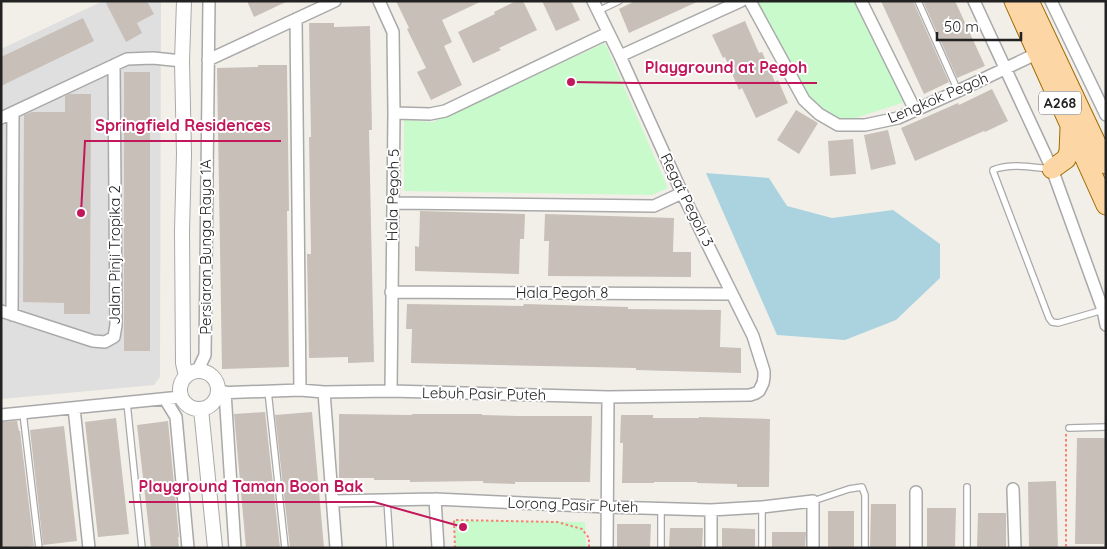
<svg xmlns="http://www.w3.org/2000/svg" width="1107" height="549" font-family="Quicksand,sans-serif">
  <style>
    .residential { fill: #e0dfdf }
    .park { fill: #c8facc }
    .water { fill: #aad3df }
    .building { fill: #c7bfb8 }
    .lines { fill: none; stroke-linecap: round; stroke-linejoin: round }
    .service-casing { stroke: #a9a9a9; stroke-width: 8 }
    .minor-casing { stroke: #a9a9a9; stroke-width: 14 }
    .tertiary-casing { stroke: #a9a9a9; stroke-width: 16 }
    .primary-casing { stroke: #a06b00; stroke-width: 21 }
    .path { stroke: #fa8072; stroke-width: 2; stroke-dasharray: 2.5 2.5; stroke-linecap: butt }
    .service { stroke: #fff; stroke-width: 5.5 }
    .minor { stroke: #fff; stroke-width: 11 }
    .tertiary { stroke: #fff; stroke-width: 14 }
    .primary { stroke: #fcd6a4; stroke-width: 19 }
    .labels { text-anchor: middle; stroke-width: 4; stroke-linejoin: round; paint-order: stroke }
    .shield { fill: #fff; stroke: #646464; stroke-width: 1 }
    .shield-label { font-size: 14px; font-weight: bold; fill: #222 }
    .street-label { font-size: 15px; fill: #222; stroke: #fff }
    .leader { fill: none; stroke: #c2185b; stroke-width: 2 }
    .callout-dot { fill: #c2185b; stroke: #fff; stroke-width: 2 }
    .callout-label { font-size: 16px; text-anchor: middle; font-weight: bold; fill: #c2185b; stroke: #fff; stroke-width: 4; stroke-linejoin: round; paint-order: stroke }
  </style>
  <rect width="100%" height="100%" fill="#f2efe9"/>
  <path class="residential" d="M103,1H161L160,377L154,385L1,399V49Z"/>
  <path class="park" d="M761,1H856L905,102L840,123L810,97L758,3Z
    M605,43L668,188L652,195L404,191V120L433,122Z
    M454,520L585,522L586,548H455Z"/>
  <path class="water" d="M706,173L769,178L787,206L832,218L893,210L940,244V278L896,320L845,340L777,335Z"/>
  <path class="building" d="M105,1H147L154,14L137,23L142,33L126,42Z
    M247,1H288L254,17Z
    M396,1H482L442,20L452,42L444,46L462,85L431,100L417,72L426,68L407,29L409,28Z
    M516,1H523L537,30L499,48L501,50L473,63L458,32L495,14L494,12Z
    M542,1H571L580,20L556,31Z
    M635,1H699L629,33L619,9Z
    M881,1H913L949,82L924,94Z
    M923,1H955L985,66L957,78Z
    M83,18L94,41L1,86V57Z
    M745,21L759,53L762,52L775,82L778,80L788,103L756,118L742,88L739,90L725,57L723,58L712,35Z
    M309,23H334V27L370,26L372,130H369L374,362L348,363V357L309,358L307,254H311L309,137H311Z
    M258,65H287L289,211H287L289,367L222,369L217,68L258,67Z
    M124,72H150V351H124Z
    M992,89L1008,121L985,132L984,131L915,161L901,128L958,103L959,105Z
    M69,94H91L90,314H64V303L23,302L24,115L32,112H65V96Z
    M796,110L818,123L799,154L777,140Z
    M888,130L896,164L871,170L864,135Z
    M853,139L856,174L830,176L828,141Z
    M420,211L525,214L524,239H520L519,274L415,271V246L419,247Z
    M545,214L674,218L673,252H691V277L548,276L549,241H544Z
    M407,304L523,306L524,304L628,307V309L721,310L720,347L741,348V373L636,370V368L411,363L412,329H406Z
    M265,412L280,548H246L234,414Z
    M312,412L324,548H290L275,415Z
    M339,414L412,415V414H482V415L518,416H592L590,482H515V484L483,483V481L410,482V480H374V478H339Z
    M621,415H653V418H699V417L770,419L769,487H737V484L697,483V482H654V483H622L623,443H620Z
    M116,418L129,534L98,537L85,422Z
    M17,421L19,431H20L34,546L29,547V548H1V422Z
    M168,421L179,537H178L179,548H151L137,425Z
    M64,426L77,541L43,545L30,430Z
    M1077,438H1105L1104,544H1075Z
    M1056,481L1058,548H1029L1028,482Z
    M871,504H896V548H870Z
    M927,508H956L955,548H927Z
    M828,511H854V548H828Z
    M978,513H1006V548H977Z
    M617,524H651L650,548H617Z
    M670,528H703L702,548H669Z
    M722,528L755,529V548H722Z
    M772,532H806L805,548H772Z"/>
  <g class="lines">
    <g class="service-casing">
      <path id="service" d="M918,1L958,91
        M598,11L619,1
        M1049,169C1031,167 1011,163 993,170V171L1049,318L1052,322L1058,323L1103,310
        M268,391L285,548
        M127,403L142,548
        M23,413L39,548
        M1069,428L1106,427
        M387,500L390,548
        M813,501L849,489L862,487L865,495V548
        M762,507V548
        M661,508V548
        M967,548V487"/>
    </g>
    <g class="minor-casing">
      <path id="minor" d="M379,1L393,32L394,113L391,391
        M750,1L804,100L819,114L838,125H865L898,118L958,91L1038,53
        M861,1L915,110
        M974,1L1052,169L1103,310L1106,325
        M1051,1L1106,115
        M296,19L300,390
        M620,56L741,1
        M208,60L335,1
        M394,113L430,114L445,111L608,33
        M1,118L127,59L153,58L182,61
        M393,203L654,206L682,193
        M391,292L732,294
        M1,311L93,341L105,342L114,337L116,325L114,65
        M12,315L13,113
        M197,372L205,355L209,1
        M225,392L235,548
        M324,392L336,548
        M217,393L300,390L324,392L391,391L608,397L750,395L756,393L759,391L763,383L764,377V371L753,336L682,193L620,56L593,1
        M165,399L176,417L188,548
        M74,408L89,548
        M1,415L181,397
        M1013,489L1015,548
        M916,492V548
        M435,499L438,548
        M332,501L435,499L608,507L711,510L762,507L813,501V548
        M607,548L608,397
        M711,548V510"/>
    </g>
    <g class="tertiary-casing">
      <path id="tertiary" d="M184,1L182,61L184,154L182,231L183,363L186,376
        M180 390a19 19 0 1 1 38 0a19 19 0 1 1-38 0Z
        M201,409L215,548"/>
    </g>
    <g class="primary-casing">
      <path id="primary" d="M1014,1L1106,205
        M1029,1L1106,164
        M1052,169L1066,159L1069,152L1070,128"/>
    </g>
    <path class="path" d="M1066,434V548
      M455,548L454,520L557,522L582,529L589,538V548"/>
    <use href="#service" class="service"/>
    <use href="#minor" class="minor"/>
    <use href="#tertiary" class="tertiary"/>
    <use href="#primary" class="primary"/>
  </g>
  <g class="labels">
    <rect class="shield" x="1039" y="91.5" width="42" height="23" rx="4"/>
    <g class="shield-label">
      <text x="1060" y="108">A268</text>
    </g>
    <g class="street-label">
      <text transform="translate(938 98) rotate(-23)" y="5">Lengkok Pegoh</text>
      <text transform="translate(393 195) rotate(-89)" y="5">Hala Pegoh 5</text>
      <text transform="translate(687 200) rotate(64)" y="5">Regat Pegoh 3</text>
      <text transform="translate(206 247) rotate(-90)" y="5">Persiaran Bunga Raya 1A</text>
      <text transform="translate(115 255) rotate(-90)" y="5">Jalan Pinji Tropika 2</text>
      <text x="562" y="298">Hala Pegoh 8</text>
      <text transform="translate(484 394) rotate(1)" y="5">Lebuh Pasir Puteh</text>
      <text transform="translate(573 505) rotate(2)" y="5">Lorong Pasir Puteh</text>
    </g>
  </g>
  <path class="leader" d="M571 82L635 83H817M81 213L85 141H281M463 527L374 502H129"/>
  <g class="callout-dot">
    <circle cx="571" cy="82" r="5"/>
    <circle cx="81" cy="213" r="5"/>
    <circle cx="463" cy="527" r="5"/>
  </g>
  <g class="callout-label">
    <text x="726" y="73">Playground at Pegoh</text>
    <text x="183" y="131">Springfield Residences</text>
    <text x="251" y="492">Playground Taman Boon Bak</text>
  </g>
  <rect width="1107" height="549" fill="none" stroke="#222222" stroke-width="5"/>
  <path d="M937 32v8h84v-8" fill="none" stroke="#222222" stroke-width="2.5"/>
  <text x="944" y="32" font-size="15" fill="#222222" stroke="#ffffff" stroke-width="4" paint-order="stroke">50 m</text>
</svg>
